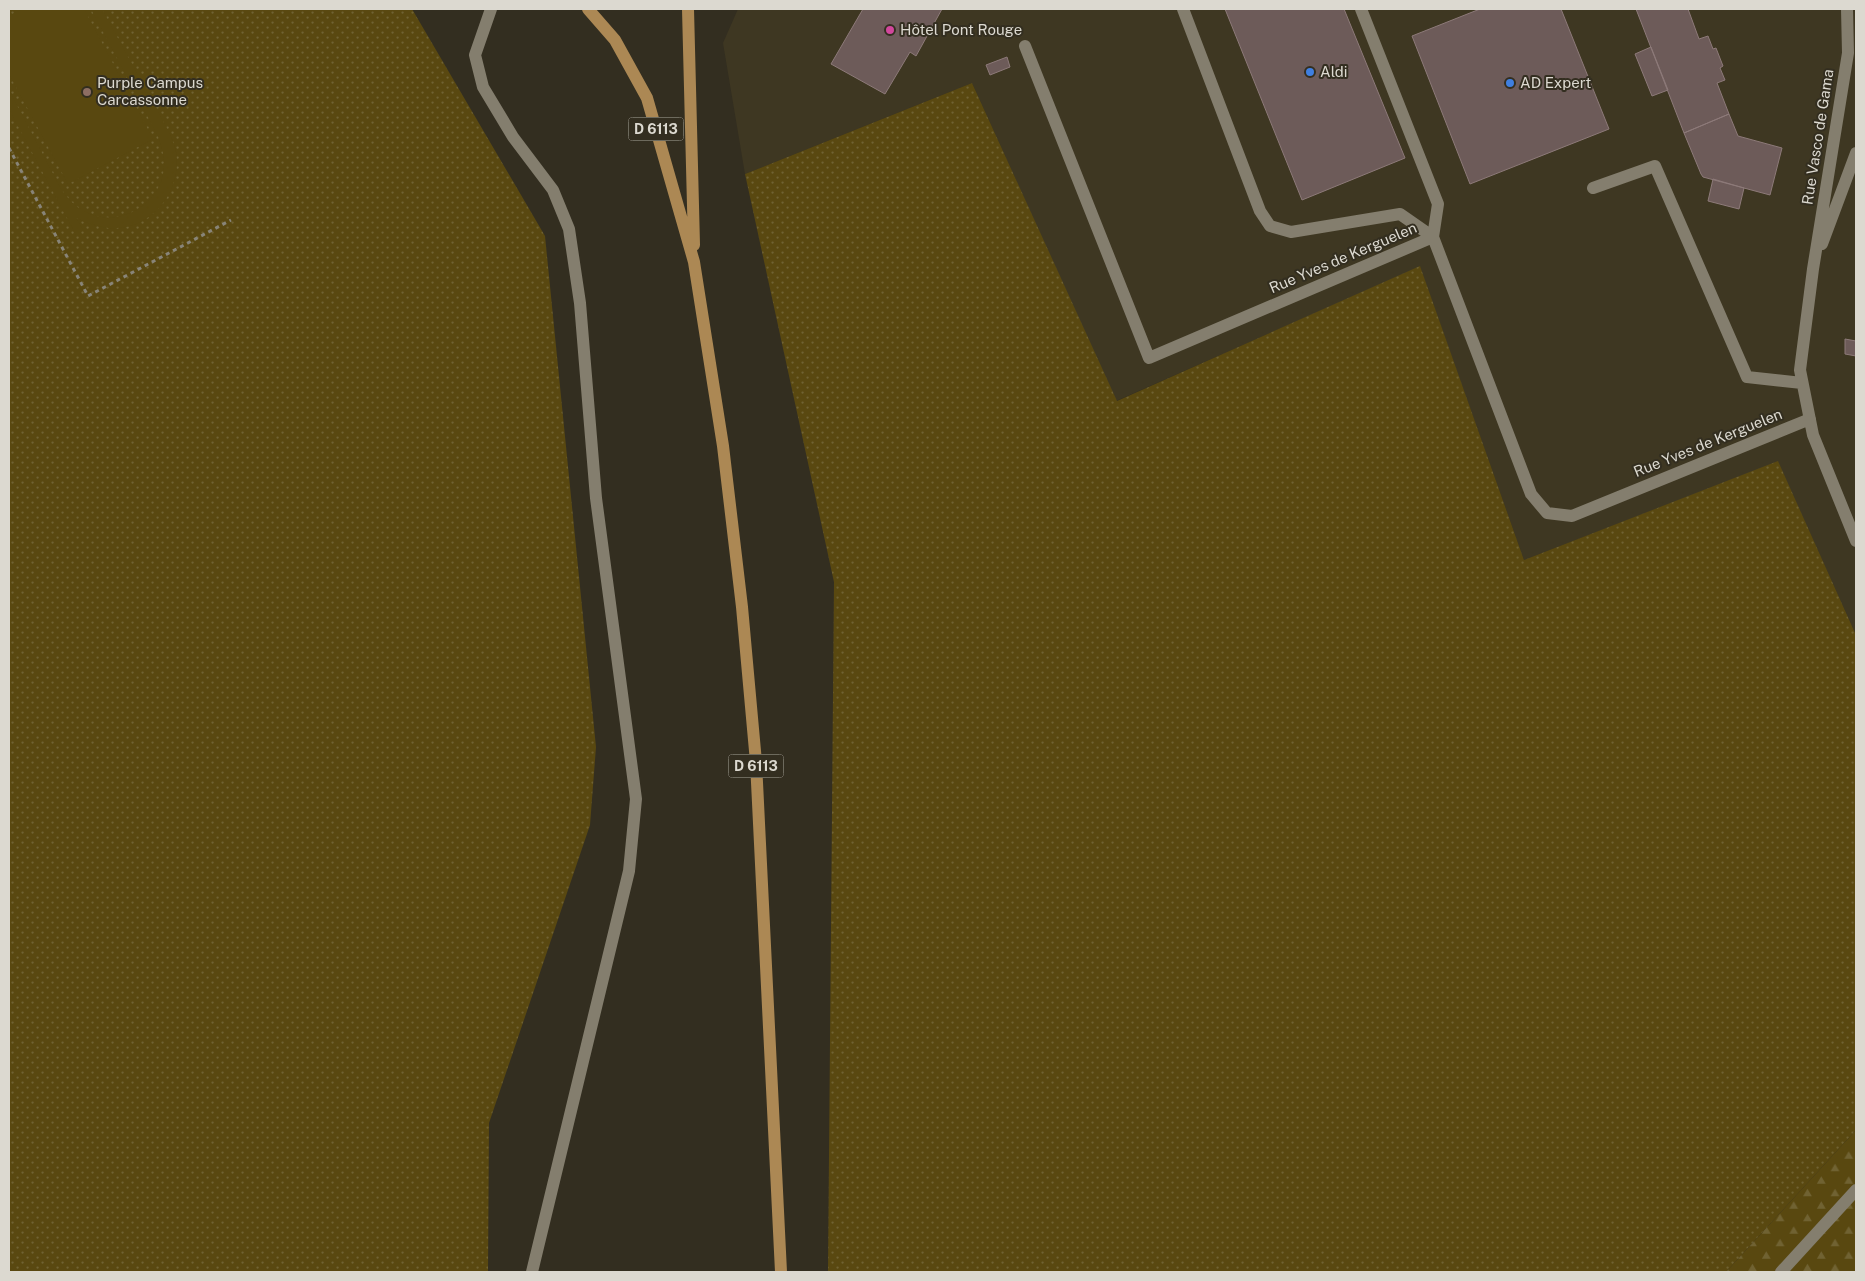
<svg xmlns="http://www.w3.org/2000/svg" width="1865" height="1281" font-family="'Public Sans',sans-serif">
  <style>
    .built { fill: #3e3722 }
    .grass { fill: url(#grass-dots) }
    .forest { fill: url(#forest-firs) }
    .pitch { fill: #594810 }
    .building { fill: #6d5b59; stroke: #8d7a79 }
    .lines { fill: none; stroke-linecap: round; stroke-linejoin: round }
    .path { stroke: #888478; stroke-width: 3; stroke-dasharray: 4 4; stroke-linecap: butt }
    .minor { stroke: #847e6e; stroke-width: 12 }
    .major { stroke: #ac8854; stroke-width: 12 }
    .hotel-dot { fill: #d1479c; stroke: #332e20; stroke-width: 2 }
    .shop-dot { fill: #3f7fe0; stroke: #332e20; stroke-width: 2 }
    .education-dot { fill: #8d6e63; stroke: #332e20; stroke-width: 2 }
    .labels { text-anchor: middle; stroke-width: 4; stroke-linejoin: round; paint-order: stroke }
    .shield { fill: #332e20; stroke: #a9a69b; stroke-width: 1 }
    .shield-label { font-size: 14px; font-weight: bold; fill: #dcd9d0 }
    .poi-label { font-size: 15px; fill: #dcd9d0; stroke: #332e20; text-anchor: start }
    .street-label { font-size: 15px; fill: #dcd9d0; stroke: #332e20 }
  </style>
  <defs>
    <pattern id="grass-dots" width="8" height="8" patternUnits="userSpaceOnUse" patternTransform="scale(1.25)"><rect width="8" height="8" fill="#594810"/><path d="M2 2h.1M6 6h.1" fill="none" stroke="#706232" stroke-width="1.8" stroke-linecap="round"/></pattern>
    <pattern id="forest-firs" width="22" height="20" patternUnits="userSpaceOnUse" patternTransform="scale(1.25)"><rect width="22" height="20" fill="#594810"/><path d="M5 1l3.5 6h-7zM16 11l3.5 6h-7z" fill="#706232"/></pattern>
  </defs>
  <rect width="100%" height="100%" fill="#332e20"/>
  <path class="built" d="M738,9H1856V635L1778,462L1524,560L1420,267L1116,401L972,83L745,174L723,43Z"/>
  <path class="grass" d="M9,9H412L545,236L596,747L590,825L489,1123L488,1272H9Z
    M972,83L1117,401L1420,266L1524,560L1778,461L1856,635V1130L1726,1272H828L834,582L745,174Z"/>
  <path class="forest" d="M1856,1130V1272H1726Z"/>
  <path class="pitch" d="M23,9H84L153,139L68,184L9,74V16Z
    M91,9H102L170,134C172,140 175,146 176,152C182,189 155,226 117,228C103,229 89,224 76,218L83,230L76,235L9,109V90L61,189C67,197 73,205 82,210C116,231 163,205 164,166C165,155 161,146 158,136Z"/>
  <path class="building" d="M863,9H942L916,56L910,52L885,94L831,64Z
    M1225,9H1344L1405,158L1302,200Z
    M1480,9H1561L1609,129L1470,184L1412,36Z
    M1636,9H1688L1699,39L1708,36L1713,49L1716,48L1723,66L1720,68L1725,80L1717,83L1729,114L1684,133Z
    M1651,47L1668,90L1652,96L1635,54Z
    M1007,57L1010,67L990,75L986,65Z
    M1729,114L1738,136L1782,148L1770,195L1703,177L1701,174L1684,133Z
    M1713,179L1744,188L1739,209L1708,201Z
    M1845,339L1856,341V356L1845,354Z"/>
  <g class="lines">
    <path class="path" d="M9,148L88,296L231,220"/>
    <path class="minor" d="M491,9L475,55L483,87L513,137L553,190L569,229L580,303L596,498L636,799L629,871L532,1272
      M1183,9L1260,211L1270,226L1291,232L1400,214L1433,237L1438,204L1361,9
      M1847,9L1848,53L1813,269L1800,370L1813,435L1856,541
      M1025,46L1149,358L1433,237L1531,494L1547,513L1572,516L1810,419
      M1593,188L1655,166L1747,377L1802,383
      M1822,244L1856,153
      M1781,1272L1856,1190"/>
    <path class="major" d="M588,9L615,40L647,98L694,262L723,446L742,607L756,762L781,1272
      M688,9L694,245"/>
  </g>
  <circle class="hotel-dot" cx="890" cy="30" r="5"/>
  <g class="shop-dot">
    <circle cx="1310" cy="72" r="5"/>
    <circle cx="1510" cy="83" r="5"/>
  </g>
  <circle class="education-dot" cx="87" cy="92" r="5"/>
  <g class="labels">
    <g class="shield">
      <rect x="628.5" y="117.5" width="55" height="23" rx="4"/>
      <rect x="728.5" y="754.5" width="55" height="23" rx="4"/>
    </g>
    <g class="shield-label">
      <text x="656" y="134">D 6113</text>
      <text x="756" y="771">D 6113</text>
    </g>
    <g class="poi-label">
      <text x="900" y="35">Hôtel Pont Rouge</text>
      <text x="1320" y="77">Aldi</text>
      <text x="97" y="88">Purple Campus<tspan x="97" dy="17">Carcassonne</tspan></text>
      <text x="1520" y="88">AD Expert</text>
    </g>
    <g class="street-label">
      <text transform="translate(1818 137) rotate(-81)" y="5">Rue Vasco de Gama</text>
      <text transform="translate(1343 258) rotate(-23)" y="5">Rue Yves de Kerguelen</text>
      <text transform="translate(1708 443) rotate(-22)" y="5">Rue Yves de Kerguelen</text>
    </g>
  </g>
  <rect width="1865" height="1281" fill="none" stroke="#dcd9d0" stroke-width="20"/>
</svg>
